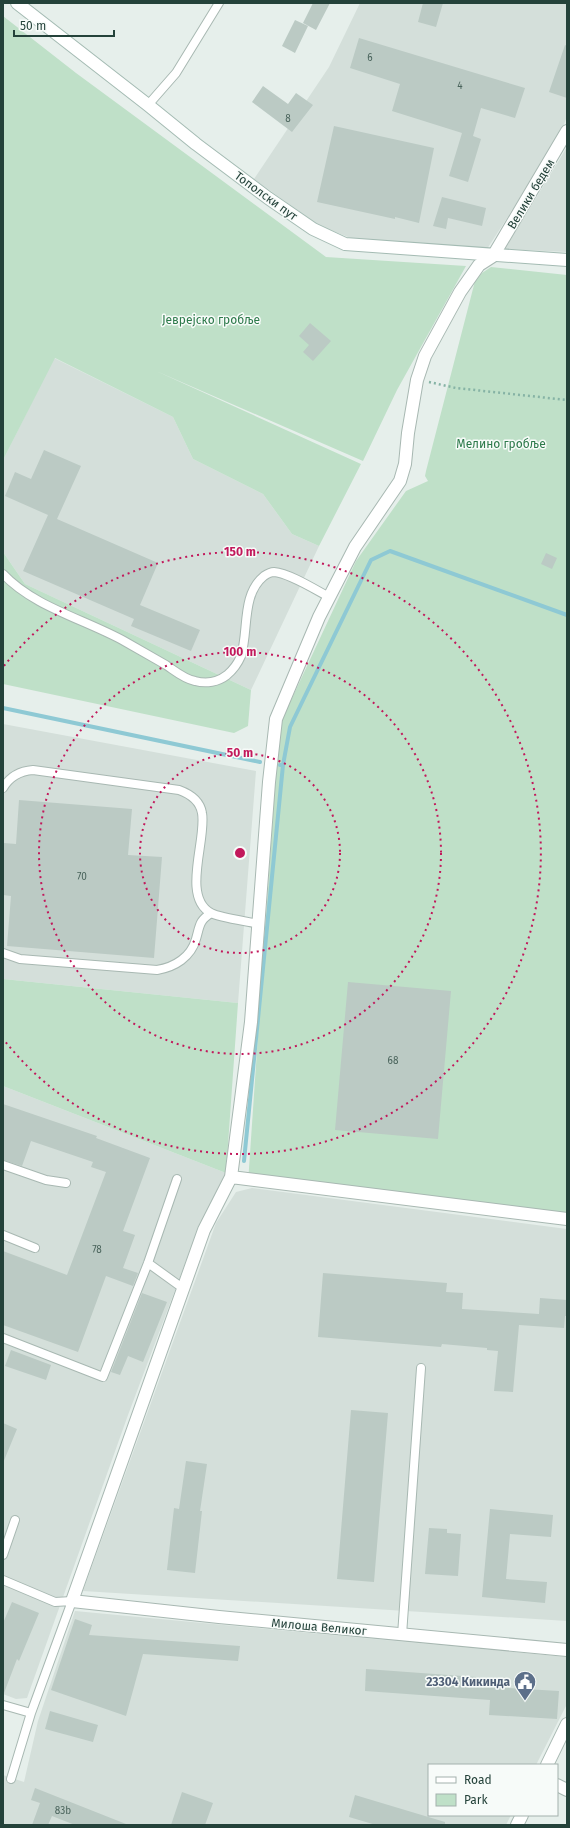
<svg xmlns="http://www.w3.org/2000/svg" width="570" height="1828" font-family="'Fira Sans',sans-serif">
  <style>
    .built { fill: #d4dfda }
    .green { fill: #bfe0c8 }
    .lines { fill: none; stroke-linecap: round; stroke-linejoin: round }
    .stream { stroke: #8ec9d4; stroke-width: 4 }
    .building { fill: #bbcac4 }
    .lane-casing { stroke: #a8b8b2; stroke-width: 10 }
    .street-casing { stroke: #a8b8b2; stroke-width: 14 }
    .secondary-casing { stroke: #a4bbb3; stroke-width: 14 }
    .path { stroke: #86b3a5; stroke-width: 2.5; stroke-dasharray: 2 3; stroke-linecap: butt }
    .lane { stroke: #fff; stroke-width: 8 }
    .street { stroke: #fff; stroke-width: 12 }
    .secondary { stroke: #fff; stroke-width: 12 }
    .ring { fill: none; stroke: #c2185b; stroke-width: 2; stroke-dasharray: 2 4 }
    .labels { text-anchor: middle; stroke-width: 3; stroke-linejoin: round; paint-order: stroke }
    .number-label { font-size: 10px; fill: #4a645c }
    .street-label { font-size: 12px; fill: #24423a; stroke: #f7fbf9 }
    .park-label { font-size: 12px; fill: #2d7a4b; stroke: #f7fbf9 }
    .service-label { font-size: 12px; font-weight: bold; fill: #4e5e75; stroke: #f7fbf9; text-anchor: end }
    .centre { fill: #c2185b; stroke: #f7fbf9; stroke-width: 2 }
    .ring-label { font-size: 12px; text-anchor: middle; font-weight: bold; fill: #c2185b; stroke: #f7fbf9; stroke-width: 3; stroke-linejoin: round; paint-order: stroke }
  </style>
  <rect width="100%" height="100%" fill="#e6efeb"/>
  <path class="built" d="M360,3H567V116L560,136L487,249L353,239L318,225L254,179L329,67Z
    M567,147V252L505,249Z
    M54,358L173,417L193,459L263,494L292,534L319,546L251,690L25,584L3,552V460Z
    M3,724L256,771L238,1003L3,979Z
    M3,1086L226,1173L195,1237L128,1415L27,1698L16,1699L3,1694Z
    M252,1188L567,1229V1621L83,1591L216,1223L236,1192Z
    M75,1611L567,1657V1704L536,1765H429V1815H511L506,1825H3V1775L24,1782L38,1721Z"/>
  <path class="green" d="M3,16L76,73L326,257L466,266L397,390L363,461L156,371L361,464L319,546L292,534L263,494L193,459L173,417L55,358L3,460Z
    M491,267L567,275V1216L248,1183L279,726L356,561L406,491L428,481L425,476L426,471L475,281L482,273Z
    M3,552L25,584L251,690L248,726L234,733L3,684Z
    M3,979L238,1003L226,1173L3,1086Z"/>
  <g class="lines">
    <path class="stream" d="M3,708L260,762
      M280,765H283L290,727L371,560L390,551L567,615
      M244,1161L283,765"/>
  </g>
  <path class="building" d="M313,3H330L316,30L303,23Z
    M423,3H443L436,27L418,22Z
    M295,20L308,26L295,53L282,46Z
    M359,38L525,88L515,118L481,108L473,136L481,139L468,182L449,176L462,133L392,111L400,84L350,68Z
    M565,45L567,46V98L549,92Z
    M263,86L288,104L296,93L313,105L292,132L252,102Z
    M334,126L434,148L419,223L395,217V219L317,202Z
    M442,197L486,208L482,226L448,218L446,229L433,226Z
    M310,323L331,341L313,361L303,352L309,345L299,336Z
    M44,450L81,466L57,519L158,563L140,605L200,630L191,651L131,626L134,619L23,571L48,515L5,496L15,472L31,479Z
    M546,553L557,558L552,569L541,564Z
    M19,800L132,809L128,855L162,857L154,958L7,946L11,896L3,895L4,843L16,844Z
    M348,982L451,991L438,1139L335,1130Z
    M3,1104L97,1136L96,1138L150,1158L123,1231L135,1235L123,1268L138,1273L133,1286L106,1276L78,1352L3,1325V1251L67,1275L106,1172L91,1167L93,1162L31,1141L22,1166L3,1160Z
    M323,1273L447,1283L446,1292L463,1293L462,1309L539,1314L540,1298L567,1300V1316H565L564,1328L519,1325L513,1392L494,1391L498,1351L487,1350V1348L442,1344L441,1347L318,1337Z
    M142,1293L167,1302L143,1362L128,1356L120,1375L111,1372Z
    M11,1350L51,1365L46,1380L5,1366Z
    M351,1410L388,1413L374,1582L337,1579Z
    M3,1423L17,1429L3,1463Z
    M186,1461L207,1464L200,1511H202L195,1573L167,1570L174,1508L179,1509Z
    M490,1509L553,1515L551,1537L510,1534L506,1579L547,1582L545,1603L482,1597Z
    M429,1528L447,1529V1533L461,1534L458,1576L425,1574Z
    M12,1602L39,1613L19,1661L17,1659L4,1693L3,1623Z
    M75,1619L92,1625L89,1635L240,1646L238,1661L143,1654L126,1716L51,1690Z
    M366,1669L476,1677L475,1686L559,1691L557,1719L489,1715L490,1700L365,1691Z
    M50,1711L98,1725L93,1742L45,1729Z
    M35,1788L126,1824V1825H75L52,1816L48,1825H32L40,1803L31,1800Z
    M182,1792L213,1803L205,1825H171Z
    M355,1795L445,1822V1825H376L349,1817Z"/>
  <g class="lines">
    <g class="lane-casing">
      <path id="lane" d="M148,105L176,73L219,3
        M3,574C34,607 84,619 124,641C138,649 152,657 166,665C175,671 184,679 195,681C206,684 218,682 227,675C233,670 238,663 241,656C249,630 241,595 264,576C267,574 270,572 274,572C289,573 316,590 329,597
        M3,788C10,776 20,771 33,770L179,790C190,794 200,801 202,813C207,839 181,897 211,913C221,918 246,921 259,924
        M3,953L20,959L157,970C175,967 191,957 196,939C200,925 199,921 211,913
        M3,1165L46,1180L66,1183
        M3,1235L35,1248
        M148,1263L184,1289
        M3,1338L103,1377L148,1263L177,1179
        M3,1555L15,1520
        M3,1580L55,1602L72,1601L31,1713L11,1779
        M402,1635L421,1368
        M3,1705L31,1713"/>
    </g>
    <g class="street-casing">
      <path id="street" d="M567,131L493,256L479,265L460,292L425,356L417,380L408,433L405,464L400,481L355,547L319,617L276,719L269,782L251,1022L231,1177L204,1230L72,1601L219,1617L567,1650
        M231,1177L567,1219
        M547,1765L567,1724
        M557,1785L567,1790
        M517,1825L522,1815"/>
    </g>
    <g class="secondary-casing">
      <path id="secondary" d="M17,3L148,105L196,144L268,198L313,229L345,244L567,260"/>
    </g>
    <path class="path" d="M429,382L456,388L567,400"/>
    <use href="#lane" class="lane"/>
    <use href="#street" class="street"/>
    <use href="#secondary" class="secondary"/>
  </g>
  <g class="ring">
    <circle cx="240" cy="853" r="100"/>
    <circle cx="240" cy="853" r="201"/>
    <path d="M4 666A301 301 0 1 1 4 1040"/>
  </g>
  <defs>
    <g id="civic-pin" transform="scale(1.15)"><path d="M0 17L-7.5 6A9.5 9.5 0 1 1 7.5 6Z" fill="#5c6f8a" stroke="#f7fbf9"/><path d="M-.6-6.5H3V-4.5H.6V-3L4-1V1h2V6H-6V1h2V-1L-.6-3ZM-1.2 2.5V6h2.4V2.5Z" fill="#fff"/></g>
  </defs>
  <g fill-rule="evenodd">
    <use href="#civic-pin" x="525" y="1682"/>
  </g>
  <g class="labels">
    <g class="number-label">
      <text x="370" y="61">6</text>
      <text x="460" y="89">4</text>
      <text x="288" y="122">8</text>
      <text x="82" y="880">70</text>
      <text x="393" y="1064">68</text>
      <text x="97" y="1253">78</text>
      <text x="63" y="1814">83b</text>
    </g>
    <g class="street-label">
      <text transform="translate(531 194) rotate(-59)" y="4">Велики бедем</text>
      <text transform="translate(266 196) rotate(36)" y="4">Тополски пут</text>
      <text transform="translate(319 1627) rotate(5)" y="4">Милоша Великог</text>
    </g>
    <g class="park-label">
      <text x="211" y="324">Јеврејско гробље</text>
      <text x="501" y="448">Мелино гробље</text>
    </g>
    <g class="service-label">
      <text x="510" y="1686">23304 Кикинда</text>
    </g>
  </g>
  <circle cx="240" cy="853" r="6" class="centre"/>
  <g class="ring-label">
    <text x="240" y="556">150 m</text>
    <text x="240" y="656">100 m</text>
    <text x="240" y="757">50 m</text>
  </g>
  <rect width="570" height="1828" fill="none" stroke="#24423a" stroke-width="8"/>
  <rect x="428" y="1764" width="130" height="52" fill="#f7fbf9" stroke="#a3b1ad"/>
  <rect x="436" y="1777" width="20" height="6" fill="#ffffff" stroke="#a3b1ad"/>
  <text x="464" y="1784" font-size="12" fill="#24423a">Road</text>
  <rect x="436" y="1794" width="20" height="12" fill="#bfe0c8" stroke="#a3b1ad"/>
  <text x="464" y="1804" font-size="12" fill="#24423a">Park</text>
  <path d="M14 30v6h100v-6" fill="none" stroke="#24423a" stroke-width="2"/>
  <text x="20" y="30" font-size="12" fill="#24423a" stroke="#f7fbf9" stroke-width="3" paint-order="stroke">50 m</text>
</svg>
